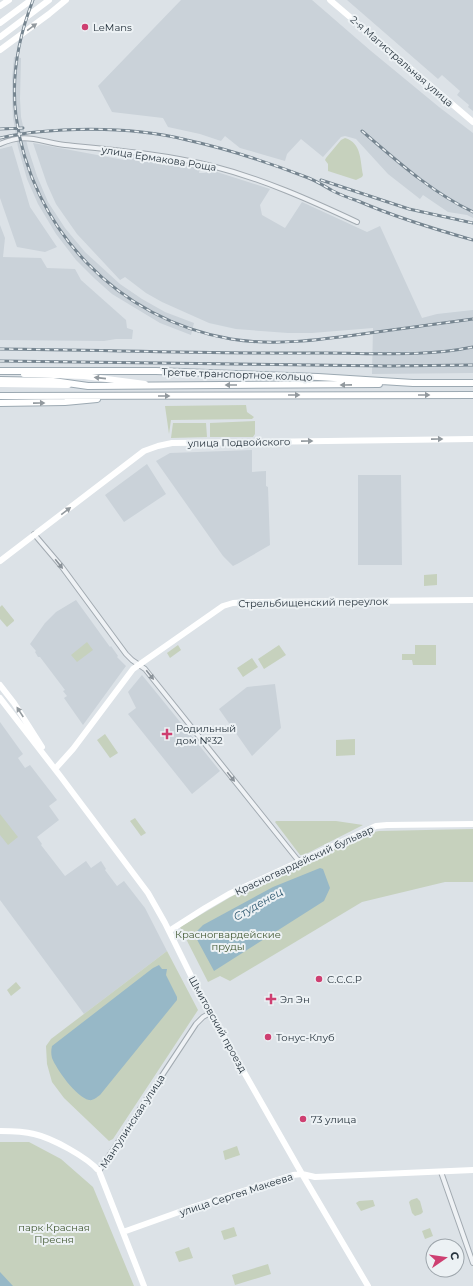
<svg xmlns="http://www.w3.org/2000/svg" width="473" height="1286" font-family="Montserrat,sans-serif">
  <style>
    .built { fill: #cad2d9 }
    .green { fill: #c6d1bd }
    .water { fill: #97b8c7 }
    .lines { fill: none; stroke-linecap: round; stroke-linejoin: round }
    .street-casing { stroke: #a2aab1; stroke-width: 6 }
    .primary-casing { stroke: #9ca9b2; stroke-width: 8 }
    .street { stroke: #eff2f5; stroke-width: 4 }
    .secondary { stroke: #fff; stroke-width: 6 }
    .primary { stroke: #fff; stroke-width: 6 }
    .rail-casing { stroke: #768590; stroke-width: 3 }
    .rail { stroke: #ecf1f4; stroke-width: 1.5; stroke-dasharray: 4.5; stroke-linecap: butt }
    .oneway { fill: #92999e }
    .oneway2 { fill: #8a9299 }
    .poi-dot { fill: #ce3f71; stroke: #ecf1f4; stroke-width: 1.5 }
    .labels { text-anchor: middle; stroke-width: 4; stroke-linejoin: round; paint-order: stroke }
    .poi-label { font-size: 10px; fill: #26333d; stroke: #ecf1f4; text-anchor: start }
    .street-label { font-size: 10px; fill: #26333d; stroke: #ecf1f4 }
    .park-label { font-size: 10px; fill: #425933; stroke: #ecf1f4 }
    .water-label { font-size: 11px; font-style: italic; fill: #305a71; stroke: #ecf1f4 }
  </style>
  <rect width="100%" height="100%" fill="#dce2e7"/>
  <path class="built" d="M181,0H312L371,51L439,107L473,133V218L467,215L448,212L423,195L420,199L388,174L356,139L345,136L341,137L323,157L301,139L287,154L285,161L240,148L225,136L221,141L200,134L168,127L163,118L112,112L98,86Z
    M347,0H473V111L468,107L469,105L457,95L460,91L442,75L438,79Z
    M14,57L21,58L20,99L21,117L28,148L37,176L48,202L65,228L85,252L120,284L142,299L165,312L194,323L191,335L160,323L112,294L94,278L76,260L56,234L38,204L27,179L18,147L13,118L12,98V79Z
    M33,143L124,160L125,156L200,168L199,173H204L214,171L270,189L260,205L262,215L285,228L302,202L367,232L380,226L422,318L437,314L473,310V373L372,374L373,328L312,333H288L236,329L209,323L162,302L146,293L125,277L120,280L77,234L56,204L47,184Z
    M12,146L30,207L57,247L45,252L17,247L0,198V149Z
    M0,225L5,238L3,257L41,258L47,268L75,269L81,280L126,320L127,328L133,330L132,339H116L104,341L0,340Z
    M252,450V472L266,471V486L268,487L270,545L239,563L233,566L223,556L156,461L170,453Z
    M147,464L166,494L124,522L105,495Z
    M358,475H401L402,565H358Z
    M76,600L110,647L111,646L118,656L117,657L126,666L83,725L64,698L67,696L63,691L65,690L40,657H38L35,652L36,651L30,644L45,623L56,612Z
    M142,675L220,771L192,794L128,714L136,708L128,692Z
    M275,684L281,728L252,756L219,709L247,687Z
    M0,722L23,754L18,758L25,768L30,765L57,800L49,806L59,820L37,837L42,844L41,845L65,876L86,861L91,868L101,861L106,869L105,870L117,886L124,881L145,908L167,951L84,1014L0,900Z"/>
  <path class="green" d="M345,138C362,143 360,161 363,175L362,177L356,180L328,171V164L325,160L326,158L341,140Z
    M246,405L247,412L254,417L252,419L171,420L169,434L165,406Z
    M255,421V434L253,437H210V423Z
    M173,423H206L207,437L171,438Z
    M437,574V585L424,586V575Z
    M2,605L14,620V621L7,627L0,619V607Z
    M87,642L93,650L77,662L71,655Z
    M178,645L181,650L170,658L167,653Z
    M279,645L286,655L264,669L258,659Z
    M415,645H436V665H413L412,660H402V654H415Z
    M252,658L258,667L243,677L237,668Z
    M105,734L118,753L110,758L97,740Z
    M355,739V755L336,756V740Z
    M0,814L18,837L8,845L0,835Z
    M135,818L146,833L141,836L130,821Z
    M276,821H336L363,825L304,855H300L275,822Z
    M473,829V882H445L362,902L230,981L220,976L208,982L180,927L234,895L369,833L379,831Z
    M167,951L198,1010L113,1139L109,1141L64,1098L52,1082L47,1064L46,1046L51,1039Z
    M16,982L21,988L11,996L7,990Z
    M0,1142H29L61,1159L93,1187L134,1286H0Z
    M237,1146L240,1155L225,1160L223,1151Z
    M417,1198L420,1201L423,1212L421,1214L415,1216L412,1213L409,1202L411,1200Z
    M373,1200L375,1206L361,1211L356,1203L359,1201Z
    M234,1227L237,1236L224,1240L221,1231Z
    M430,1228L433,1236L425,1239L422,1231Z
    M189,1247L193,1258L179,1262L175,1252Z
    M268,1264L271,1274L235,1285L232,1275Z"/>
  <path class="water" d="M320,868L323,869L330,888L324,901L214,971L194,934L203,925L273,887Z
    M159,965L162,969H167L166,975L177,997V1000L100,1095C97,1097 93,1101 89,1100C76,1097 57,1070 52,1058C51,1054 51,1050 52,1046L153,968Z
    M0,1272L13,1286H0Z"/>
  <g class="lines">
    <g class="street-casing">
      <path id="street" d="M0,144C26,132 40,142 65,145C114,150 164,154 212,166C263,179 310,200 357,222
        M34,534L62,567L126,654L132,660L145,669L297,859L300,861
        M99,1171L196,1024L203,1017L210,1013
        M441,1172L473,1263"/>
    </g>
    <g class="primary-casing">
      <path id="primary" d="M0,371H156L318,377L413,383H473
        M0,380L53,381L88,386L379,384
        M0,396L473,395
        M0,403L65,402L97,399"/>
    </g>
    <use href="#street" class="street"/>
    <path class="secondary" d="M330,0L473,122
      M0,6L9,0
      M0,23L31,0
      M0,37L49,0
      M0,50L49,14L66,0
      M24,374L84,376L145,384
      M0,384L68,385
      M0,561L144,451L158,446L172,443L473,439
      M0,685L14,703L42,747
      M0,698L61,777L148,893L165,923L200,994L220,1030L302,1174L368,1286
      M55,769L73,749L133,669L223,606L233,603L248,602L473,600
      M169,931L205,908L229,894L376,826L387,825L473,824
      M0,1131C11,1131 23,1131 34,1134C52,1138 87,1157 99,1171L144,1286
      M123,1232L193,1207L293,1175L302,1174L315,1177L473,1170"/>
    <use href="#primary" class="primary"/>
    <g class="rail-casing">
      <path id="rail" d="M33,0C19,36 11,77 16,116C31,229 118,320 231,339C274,346 319,340 362,334C399,329 436,324 473,319
        M0,129L23,128
        M362,131C397,161 431,192 473,212
        M0,138C21,133 42,131 63,130C104,128 147,130 187,140C228,149 267,162 306,177C315,180 324,186 333,191C341,195 349,198 358,201C395,217 434,229 473,240
        M321,180L409,209L473,223
        M0,349C108,350 216,354 325,353C374,353 425,357 473,347
        M0,361L388,366L473,365"/>
    </g>
    <use href="#rail" class="rail"/>
  </g>
  <defs><path id="oneway-solid" d="M-6-.8H1V-3.2L6.5 0L1 3.2V.8H-6Z"/></defs>
  <g class="oneway">
    <use href="#oneway-solid" transform="translate(32 27) rotate(-36)"/>
    <use href="#oneway-solid" transform="translate(100 378) rotate(-174)"/>
    <use href="#oneway-solid" transform="translate(231 385) rotate(180)"/>
    <use href="#oneway-solid" transform="translate(346 385) rotate(179)"/>
    <use href="#oneway-solid" transform="translate(294 395)"/>
    <use href="#oneway-solid" transform="translate(424 395)"/>
    <use href="#oneway-solid" transform="translate(164 396)"/>
    <use href="#oneway-solid" transform="translate(39 403) rotate(-1)"/>
    <use href="#oneway-solid" transform="translate(437 439) rotate(-1)"/>
    <use href="#oneway-solid" transform="translate(307 441) rotate(-1)"/>
    <use href="#oneway-solid" transform="translate(66 511) rotate(-37)"/>
    <use href="#oneway-solid" transform="translate(20 712) rotate(-123)"/>
  </g>
  <g class="oneway2">
    <use href="#oneway-solid" transform="translate(59 564) rotate(51)"/>
    <use href="#oneway-solid" transform="translate(150 675) rotate(51)"/>
    <use href="#oneway-solid" transform="translate(231 777) rotate(51)"/>
  </g>
  <g class="poi-dot">
    <circle cx="85" cy="27" r="4"/>
    <path d="M165 728h4v4h4v4h-4v4h-4v-4h-4v-4h4z"/>
    <circle cx="319" cy="979" r="4"/>
    <path d="M269 993h4v4h4v4h-4v4h-4v-4h-4v-4h4z"/>
    <circle cx="268" cy="1037" r="4"/>
    <circle cx="303" cy="1119" r="4"/>
  </g>
  <g class="labels">
    <g class="poi-label">
      <text x="93" y="31">LeMans</text>
      <text x="176" y="732">Родильный<tspan x="176" dy="12">дом №32</tspan></text>
      <text x="327" y="983">С.С.С.Р</text>
      <text x="280" y="1003">Эл Эн</text>
      <text x="276" y="1041">Тонус-Клуб</text>
      <text x="311" y="1123">73 улица</text>
    </g>
    <g class="street-label">
      <text transform="translate(402 61) rotate(41)" y="4">2-я Магистральная улица</text>
      <text transform="translate(159 158) rotate(9)" y="4">улица Ермакова Роща</text>
      <text transform="translate(237 374) rotate(2)" y="4">Третье транспортное кольцо</text>
      <text transform="translate(239 442) rotate(-1)" y="4">улица Подвойского</text>
      <text transform="translate(313 602) rotate(-1)" y="4">Стрельбищенский переулок</text>
      <text transform="translate(304 860) rotate(-25)" y="4">Красногвардейский бульвар</text>
      <text transform="translate(218 1024) rotate(61)" y="4">Шмитовский проезд</text>
      <text transform="translate(132 1121) rotate(-57)" y="4">Мантулинская улица</text>
      <text transform="translate(236 1194) rotate(-18)" y="4">улица Сергея Макеева</text>
    </g>
    <g class="park-label">
      <text x="228" y="938">Красногвардейские<tspan x="228" dy="12">пруды</tspan></text>
      <text x="54" y="1231">парк Красная<tspan x="54" dy="12">Пресня</tspan></text>
    </g>
    <g class="water-label">
      <text transform="translate(258 904) rotate(-30)" y="4">Студенец</text>
    </g>
  </g>
  <g transform="translate(445 1258) rotate(77)"><circle r="19" fill="#ecf1f4" stroke="#9da5ab"/>
  <path d="M0-3L7 15L0 10L-7 15Z" fill="#ce3f71"/>
  <text y="-6" font-size="11" font-weight="bold" text-anchor="middle" fill="#26333d">С</text>
  </g>
</svg>
